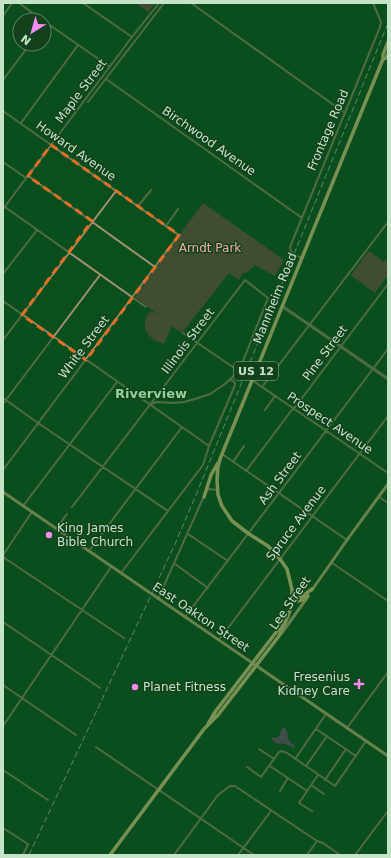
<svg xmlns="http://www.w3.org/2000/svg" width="391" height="858" font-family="'DejaVu Sans',sans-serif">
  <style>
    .green { fill: #824d47 }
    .water { fill: #844a83 }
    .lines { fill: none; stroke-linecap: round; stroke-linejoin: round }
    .minor { stroke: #a09170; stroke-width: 2 }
    .tertiary { stroke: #a09170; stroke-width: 3 }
    .secondary { stroke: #d6be88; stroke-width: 3 }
    .primary { stroke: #ffe19a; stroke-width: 3.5 }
    .rail { stroke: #b1d4b5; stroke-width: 1; stroke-dasharray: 6 3; stroke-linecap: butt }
    .marked { fill: none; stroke: #e36e28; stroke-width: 3; stroke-dasharray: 8 5; stroke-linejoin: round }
    .poi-dot { fill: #f38af2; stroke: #12411b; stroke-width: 1.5 }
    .labels { text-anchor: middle; stroke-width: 3; stroke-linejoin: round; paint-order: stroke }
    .shield { fill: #12411b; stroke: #8fb393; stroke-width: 1 }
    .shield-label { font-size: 11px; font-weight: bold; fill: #c5e4c7 }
    .street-label { font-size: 12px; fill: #c5e4c7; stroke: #12411b }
    .park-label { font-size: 12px; fill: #f2aca2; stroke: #12411b }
    .poi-label { font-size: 12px; fill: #c5e4c7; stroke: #12411b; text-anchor: start }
    .neighbourhood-label { font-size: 13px; font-weight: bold; fill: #92d199; stroke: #12411b }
  </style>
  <rect width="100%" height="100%" fill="#0b4f1d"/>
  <path class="green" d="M136,3H155L148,12Z
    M203,203L284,260L275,276L255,265L248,272L242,274L239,280L229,273L182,333L172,326L164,344C160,342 155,341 152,338C143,331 143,319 150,312L156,313L135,297Z
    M369,251L384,262L388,257V279L386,278L375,293L351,275Z"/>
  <path class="water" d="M283,728H285C291,736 284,740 295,745L294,748C292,747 290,746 288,745C281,742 279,746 272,740V737C279,740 280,735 281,730Z"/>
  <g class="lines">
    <path class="minor" d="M19,3L42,20
      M83,3L132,37
      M191,3L345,113
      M3,16L12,3
      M44,21L110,67
      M106,79L302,218
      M3,80L30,44
      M88,102L164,3
      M3,111L179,235L3,470
      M21,123L78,45
      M3,162L26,178
      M28,176L155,267
      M138,206L151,190
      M5,207L146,307
      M3,209L132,37L159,3
      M166,226L178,209
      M302,258C296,255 290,254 290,247L380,27L381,22L373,3
      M3,274L37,230
      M3,301L209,446
      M183,333L388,473
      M3,340L116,191
      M262,387L388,222
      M3,398L38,423L168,511
      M3,404L100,275
      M265,410L275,396
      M222,454L347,540
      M233,462L244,446
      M246,471L291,411L296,406L388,284
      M207,490L210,489L218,490
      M379,497L388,503
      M23,506L117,382
      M72,507L245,280L268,298L239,371L225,384L210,394L195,399L184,402L173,403L156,402L150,405
      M56,529L67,514
      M188,534L228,561
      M89,551L182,427
      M3,555L32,512
      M3,557L124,638
      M332,563L388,601
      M175,564L208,588
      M121,573L203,465L209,446L235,385V383L231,379
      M158,599L204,496
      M185,617L388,349
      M3,622L100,688
      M219,640L388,416
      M3,685L76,735
      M3,726L111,567
      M347,728L388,672
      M316,729L356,756
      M96,747L254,855
      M259,749L274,759
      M295,759L326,714
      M270,766L307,791
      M306,766L327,736
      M247,767L261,777L279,752L282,751L287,753L335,786L366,741
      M3,770L48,800
      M325,780L346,749
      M311,785L324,794
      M280,791L288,778
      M312,811L299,803L318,775
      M3,828L28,844L23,855
      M174,855L218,795L230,786H235L317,841L323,843L340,855
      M238,855L271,811
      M307,855L317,841
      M355,855L388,811"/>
    <path class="tertiary" d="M282,306L388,379"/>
    <path class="secondary" d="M3,492L388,756
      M312,590L347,540L388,484
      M281,634L307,598"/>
    <path class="primary" d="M383,59L386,58L388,54
      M204,497L211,475L218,463
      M292,599L303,596L312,589
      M292,599C297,603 304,600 308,596
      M208,724L215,712L284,622
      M110,855L204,729L218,715L279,636L288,616L292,604V590L290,581L287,569L280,559L268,546L249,534L232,521L222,506L218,495L217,480L218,467L220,459L383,59V55L388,42"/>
    <path class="rail" d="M29,855L175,544L196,495L388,23"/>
  </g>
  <path d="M0 0H391V858H0ZM51,145L179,235L86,360L22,315L92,221L28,176Z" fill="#0b4f1d" fill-opacity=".55" fill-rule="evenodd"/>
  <path class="marked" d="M51,145L179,235L86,360L22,315L92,221L28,176Z"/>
  <g class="poi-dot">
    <circle cx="49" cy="535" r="4"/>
    <path d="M357 678h4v4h4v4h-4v4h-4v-4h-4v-4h4z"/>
    <circle cx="135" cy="687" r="4"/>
  </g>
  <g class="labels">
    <rect class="shield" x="234" y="362" width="44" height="18" rx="3"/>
    <g class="shield-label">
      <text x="256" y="375">US 12</text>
    </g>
    <g class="street-label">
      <text transform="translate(81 91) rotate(-53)" y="4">Maple Street</text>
      <text transform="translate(328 130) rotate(-67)" y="4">Frontage Road</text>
      <text transform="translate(209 141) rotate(35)" y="4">Birchwood Avenue</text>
      <text transform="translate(76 151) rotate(35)" y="4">Howard Avenue</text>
      <text transform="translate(275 298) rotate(-68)" y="4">Mannheim Road</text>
      <text transform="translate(188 341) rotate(-53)" y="4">Illinois Street</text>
      <text transform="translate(84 347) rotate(-53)" y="4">White Street</text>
      <text transform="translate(325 353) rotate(-53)" y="4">Pine Street</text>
      <text transform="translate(330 423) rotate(34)" y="4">Prospect Avenue</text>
      <text transform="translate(280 478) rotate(-53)" y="4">Ash Street</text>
      <text transform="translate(296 523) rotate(-53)" y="4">Spruce Avenue</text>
      <text transform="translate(290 603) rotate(-55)" y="4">Lee Street</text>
      <text transform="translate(201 617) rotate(34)" y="4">East Oakton Street</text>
    </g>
    <g class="park-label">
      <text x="210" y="252">Arndt Park</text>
    </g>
    <g class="poi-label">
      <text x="57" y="532">King James<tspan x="57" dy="14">Bible Church</tspan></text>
      <text x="350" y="681" text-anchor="end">Fresenius<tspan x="350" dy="14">Kidney Care</tspan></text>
      <text x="143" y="691">Planet Fitness</text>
    </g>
    <g class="neighbourhood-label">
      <text x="151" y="398">Riverview</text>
    </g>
  </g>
  <rect width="391" height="858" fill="none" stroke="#c5e4c7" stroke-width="8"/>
  <g transform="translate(32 32) rotate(217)"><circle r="19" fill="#12411b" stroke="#5a8260"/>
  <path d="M0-3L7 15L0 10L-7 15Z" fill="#f38af2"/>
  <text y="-6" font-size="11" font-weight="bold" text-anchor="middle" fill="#c5e4c7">N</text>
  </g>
</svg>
